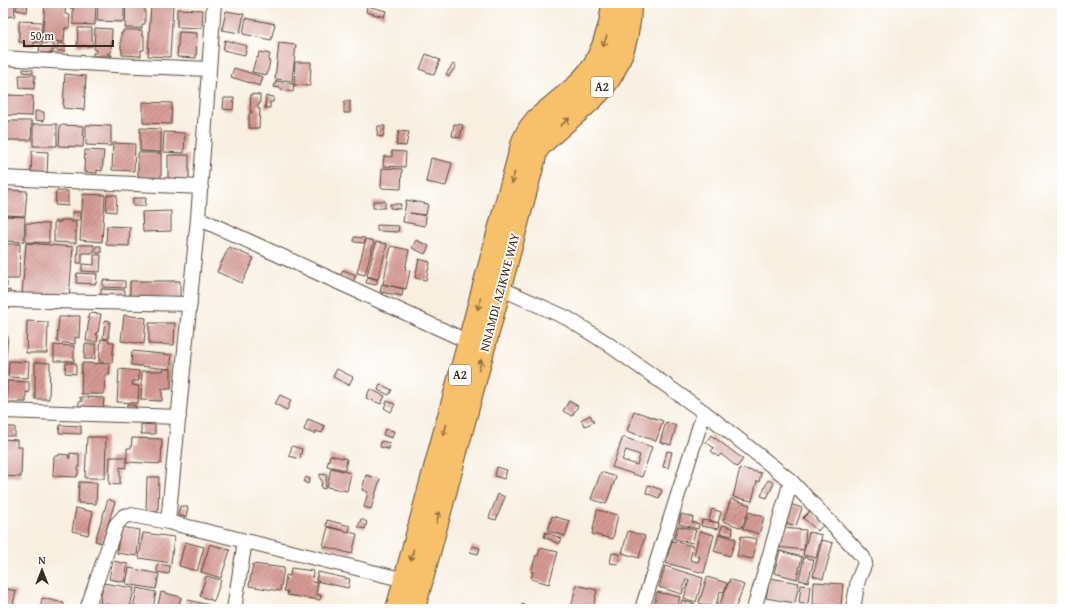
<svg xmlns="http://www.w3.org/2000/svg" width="1065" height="612" font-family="'Gentium Book Plus',serif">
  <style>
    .building { fill: url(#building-hatch); fill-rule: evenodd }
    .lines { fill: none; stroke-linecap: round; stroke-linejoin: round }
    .minor-casing { stroke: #57483b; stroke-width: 16 }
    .trunk-casing { stroke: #57483b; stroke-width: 24 }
    .minor { stroke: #fff; stroke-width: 14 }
    .trunk { stroke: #f7c06b; stroke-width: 22 }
    .oneway { stroke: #906e41 }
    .labels { text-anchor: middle; stroke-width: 3.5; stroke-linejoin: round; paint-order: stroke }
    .shield { fill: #fff; stroke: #766a62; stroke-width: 1 }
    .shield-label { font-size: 12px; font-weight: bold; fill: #3b2a1e }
    .street-label { font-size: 13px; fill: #3b2a1e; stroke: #fff }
  </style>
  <defs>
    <pattern id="building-hatch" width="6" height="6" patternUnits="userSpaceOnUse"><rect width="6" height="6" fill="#d69a94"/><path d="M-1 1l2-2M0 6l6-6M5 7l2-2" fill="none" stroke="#af7e78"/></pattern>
  </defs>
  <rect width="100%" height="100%" fill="#fff"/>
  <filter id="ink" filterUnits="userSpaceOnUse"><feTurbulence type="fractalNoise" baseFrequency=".025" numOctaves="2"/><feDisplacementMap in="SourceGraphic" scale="8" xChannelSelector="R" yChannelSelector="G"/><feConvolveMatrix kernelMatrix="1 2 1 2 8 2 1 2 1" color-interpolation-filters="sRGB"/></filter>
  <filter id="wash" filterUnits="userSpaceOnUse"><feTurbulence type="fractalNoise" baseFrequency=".012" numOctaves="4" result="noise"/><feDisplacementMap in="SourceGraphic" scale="16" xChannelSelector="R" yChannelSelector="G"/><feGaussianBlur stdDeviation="0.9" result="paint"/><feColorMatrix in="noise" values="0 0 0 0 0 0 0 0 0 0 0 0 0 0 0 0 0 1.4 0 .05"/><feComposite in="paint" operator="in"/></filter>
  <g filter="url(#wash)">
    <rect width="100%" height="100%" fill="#f8efe1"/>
    <g id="blocks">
      <path class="building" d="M3,3H14L15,16L3,17Z
        M17,3H28L27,12L16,10Z
        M45,3H66L65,14L70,15L69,28H65L64,42L42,40Z
        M71,3H96L95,25L73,24V8H70Z
        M98,3H124V22L97,21Z
        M126,3H144V9H145V24H142V28H125Z
        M151,4L173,5L170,57L148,56Z
        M367,6L386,11L384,17L366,12Z
        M177,9L203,10L202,28L177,27Z
        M226,11L244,14L240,33L222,30Z
        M246,18L275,24L271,40L243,34Z
        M19,21L42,22L41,42H34V46H24V42H19Z
        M78,28H92V46H77Z
        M95,28L112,29L111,53H108V55H112V56H93V53H97V50H94Z
        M123,30H142V35H144V50H141V56L122,55V49H121V33H123Z
        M179,32L197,33L196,58L177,57Z
        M225,40L247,46L245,55L223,50Z
        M42,43H53V46H55V50H52V53H39L40,45H42Z
        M58,43L65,44V51H57Z
        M279,43L296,45L292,81L275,79Z
        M259,52L270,54L268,61H270L267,75L252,72L256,58H258Z
        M426,54L440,60L434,75L420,69Z
        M295,62H311L310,86L294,85Z
        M453,64L456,66L449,76L446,74Z
        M234,68L263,77L260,86L231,77Z
        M23,69L33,70V73L23,72Z
        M65,74L86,76L84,110L63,108Z
        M19,75H35L34,89L20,88Z
        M276,81L294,84L293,92L281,90V88L274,87Z
        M251,94L260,95V104H258V109H260L259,128H249V113H252V111H250Z
        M7,95L33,96L32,116L6,115Z
        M266,96L274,97L273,102H270V108H265Z
        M224,98H234L233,110L223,109Z
        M344,101H350V113H344Z
        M143,102L172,103L171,124L143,123Z
        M35,111L44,112V121L35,120Z
        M6,121H32L31,140H5Z
        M33,124H57V146H33Z
        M454,124L463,125L460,138L452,136Z
        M60,125L84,126L83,147L59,146Z
        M86,125L111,126V146L86,145Z
        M378,126H385L383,137L377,136Z
        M140,128L161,129V152L140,151Z
        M399,131L409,132L406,146L396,145Z
        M164,132L185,133L184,153L163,152Z
        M113,143L135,144L134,171L112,170Z
        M85,150L104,151L102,171L97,170V173L84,172Z
        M32,151L48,152L47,175L31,174Z
        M392,151L406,152L405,167L383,166L384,156L392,157Z
        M138,153H161V179H138Z
        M168,155H189V181H168Z
        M431,158L452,163L446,186L426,182Z
        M382,168L402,169L401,189L381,188Z
        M8,190L27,191L25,216L6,215Z
        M56,191H68V206L55,205Z
        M83,194L105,195L102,242L80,240Z
        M107,195H117L116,212L106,211Z
        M133,198H146L145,206H133Z
        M406,200L428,204L426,215L410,213L426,216L425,226L403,222Z
        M373,201H385V208H373Z
        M390,204H401L400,209L390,208Z
        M171,211V231L143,232L142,212Z
        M72,212H80V220H72Z
        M5,216L25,217L24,242L4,241Z
        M61,220H70V222H76V243L54,242V222H61Z
        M26,223L49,224V243L26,242Z
        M377,225L399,226L398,232L377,231Z
        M107,226L130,227L129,246L106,245Z
        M354,237L365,238V243L354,242Z
        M366,239L374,241L365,275L357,273Z
        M416,240L429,246L425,254L412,248Z
        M376,242L387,244L378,279L367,276Z
        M26,243L73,247L69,298L22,295Z
        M3,244H20L19,279H3Z
        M78,245H94V253H82V263H77Z
        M96,246H101V253H96Z
        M391,246L409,250L405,270L410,271L406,289L383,284Z
        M229,247L254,258L242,283L217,272Z
        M94,255H101L100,272L82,271V264L94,265Z
        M419,259L430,262L426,280L415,278Z
        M343,270L356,275L353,282L340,276Z
        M77,273L97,274L96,284L76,283Z
        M368,277L378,280L376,285L366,283Z
        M103,280L125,281V288L103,287Z
        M130,281H180V298H130Z
        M3,282H7V287H5V291L10,290V295H3Z
        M382,284L403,289L402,296L380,292Z
        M101,289L125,290V300H101Z
        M3,311H6V333H3Z
        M89,313L101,314L98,332H97L96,335H98L97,342L86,341L89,319H88Z
        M124,315L146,318L144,344L121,341Z
        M68,316H80L79,338L75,337V344L57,342L59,317H68Z
        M105,320L110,321L108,339L103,338Z
        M27,321L48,322L47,353H26Z
        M149,323H175L174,345L149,344Z
        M3,336H8L6,359H3Z
        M101,339L109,340V342H114L112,363L99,362Z
        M85,344H96L95,359H84Z
        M54,345L74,346V361H54Z
        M132,351L172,355L170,369L131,365Z
        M9,361L29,362L28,378L8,377Z
        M35,362L50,363L49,399H35Z
        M66,363H76V374L65,373Z
        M82,363L110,364L109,375H105L104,394H81Z
        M119,369L139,371V381H133L132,385L139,386L138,403L117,402Z
        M163,369H171V389H162V401L141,400L142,371H163Z
        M337,369L353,377L349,385L333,377Z
        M7,381L29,382V393L26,392V402H7Z
        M380,384L392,390L389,395L378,390Z
        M370,389L385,396L381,404L366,398Z
        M280,395L291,400L287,410L275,404Z
        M80,397L104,398L103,410L79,409V401L81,402L82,399H80Z
        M387,401L395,404L391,412L384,408Z
        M569,401L578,406L572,416L563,411Z
        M127,404L136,406L135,412L126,410Z
        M634,411L663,421L656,441L627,431Z
        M590,415L594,422L585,426L581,420Z
        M308,419L325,426L322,433L316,431L315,434L304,430Z
        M666,422L676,426L671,445L660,442Z
        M141,424L155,425V434H141Z
        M60,425L81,426V434L59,433Z
        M3,427H15V436H3Z
        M385,429L394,431L392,438L383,435Z
        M711,435L743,459L737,467L721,454L718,457L711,451L714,448L706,442Z
        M87,437H106L105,478H85Z
        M623,437L652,447L642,477L612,467ZM626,450L640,455L637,465L622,460Z
        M132,438L162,439L161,464L127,462V448H131Z
        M3,439L17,440V447H22L21,477L3,476Z
        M381,441L390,443L389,449L380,447Z
        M292,446L302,449L300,459L289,456Z
        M667,451L672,452L668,468L663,467Z
        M70,453L79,454V468H78V475H77V477L53,476L54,456H59V454L69,455L68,458H70Z
        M330,455L347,459L345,470L327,466Z
        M110,457H126V468L120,467V485L109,484Z
        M497,467L507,470L504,479L495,476Z
        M331,468L351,473L347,491L327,487Z
        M740,468L761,473L759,482L757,481L752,501L733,497Z
        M601,472L616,477L606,504L591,499Z
        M320,474L327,475L325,489L321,488L322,480L320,479Z
        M366,475L380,479L371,509L364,507L368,492L362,490Z
        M147,477H159L158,511H146Z
        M306,477L310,479L308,484L304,482Z
        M768,480L774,483L767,498L761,496Z
        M79,482L97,483L96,504L78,503Z
        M648,485L662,490L659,498L646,493Z
        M498,494L505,497L496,520L489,518Z
        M108,499L115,502L102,543L95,541Z
        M731,499L750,505L742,528L723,521Z
        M787,503L802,508L796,526L781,521Z
        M180,506L188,507L186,517L178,515Z
        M76,508L93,512L88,535L72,531Z
        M712,509L721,512L718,523L709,520Z
        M597,510L618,515L613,539L592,534Z
        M810,511L824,524L818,531L803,518Z
        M749,512L764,517L759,534L743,529Z
        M681,514L693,517L692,522L699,524L698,529L679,524Z
        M552,516L570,521L565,536L548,531Z
        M361,519L367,522L365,529L358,527Z
        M327,520L350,526L349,532L326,526Z
        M702,520L719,523L718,529L701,526Z
        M722,525L733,528L732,536L720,533Z
        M678,526L696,530L692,543L674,539Z
        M120,527L140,530L137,556L117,553Z
        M328,527L357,534L352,554L323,546Z
        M780,528L806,530L804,550L777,547Z
        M628,531L645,536L639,558L622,553Z
        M700,531L714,535L704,573L666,563L672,541L693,546L690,560L698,562L700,557L694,555Z
        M546,532L562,539L559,544L544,537Z
        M809,532L822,535L816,558L803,555Z
        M143,533L174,537L171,563L139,558Z
        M719,534L736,539L730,556L714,551Z
        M741,536L757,539L753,559L737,556Z
        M822,540L833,543L823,579L813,576Z
        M185,542L204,547L197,571L179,566Z
        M210,544L230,550L221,578L201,572Z
        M472,546L480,548L478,554L470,552Z
        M540,548L558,552L549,584L531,579L533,572H531L536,555L538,556Z
        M780,551L802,557L797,579L774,573Z
        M612,553L620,554L618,564L610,563Z
        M804,557L814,560L808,582L799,580Z
        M113,561L128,564L124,582L109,579Z
        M158,564L170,566L169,574L157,572Z
        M253,564L284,568L280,591L249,586Z
        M665,566L703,578L696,602L684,598L689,580L686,579L682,594L659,587Z
        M129,568L159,574L156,589L126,584Z
        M291,568L313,571L312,582L318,583L316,594L321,595L320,600L287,595L288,591H284L286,575L290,576Z
        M318,572L350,579L348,588L316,581Z
        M206,576L221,580L214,601L200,596Z
        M707,577L727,583L724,592L720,591L715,608L699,603Z
        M770,578L799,583L795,603L766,598Z
        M730,579L744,585L735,609H726L719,606Z
        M814,582L843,584L841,606L813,605Z
        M103,583L134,588L130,608L100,603Z
        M576,585L597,590L593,609H571Z
        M801,585L810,586L808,604L799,603Z
        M3,588L16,591L12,609H3Z
        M137,588L156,592L153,609H133Z
        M161,592L181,597L178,609H157Z
        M657,592L680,597L677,609H653Z
        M42,598L64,603L63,609H40Z
        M188,600L210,605V609H186Z
        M682,600L695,604L694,609H679Z
        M522,604L535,609H521Z"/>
    </g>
  </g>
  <g filter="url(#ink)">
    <use href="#blocks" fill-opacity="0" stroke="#57483b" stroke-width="1"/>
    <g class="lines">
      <g class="minor-casing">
        <path id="minor" d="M3,58L115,65L209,69
          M3,178L201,187
          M198,218L469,342
          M500,288L567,318L605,342L704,412L791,481L863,557L865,563L858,580L853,609
          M3,300L190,304
          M3,411L179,417
          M168,522L198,218L214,3
          M87,609L116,525L124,516L131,515L168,522L405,580
          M234,609L245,541
          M642,609L704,412
          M754,609L791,481"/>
      </g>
      <g class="trunk-casing">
        <path id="trunk" d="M397,609L523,141L529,129L536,120L578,85L594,66L603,46L610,24L613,3
          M414,609L537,149C555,129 577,114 596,95C613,79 625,51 628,27C630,19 630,11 630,3"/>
      </g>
      <use href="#minor" class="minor"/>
      <use href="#trunk" class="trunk"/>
    </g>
    <defs><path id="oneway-shaft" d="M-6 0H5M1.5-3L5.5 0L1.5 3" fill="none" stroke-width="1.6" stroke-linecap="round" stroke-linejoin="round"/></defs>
    <g class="oneway">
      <use href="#oneway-shaft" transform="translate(605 41) rotate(108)"/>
      <use href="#oneway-shaft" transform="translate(565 122) rotate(-41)"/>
      <use href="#oneway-shaft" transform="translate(513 178) rotate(105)"/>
      <use href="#oneway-shaft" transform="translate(479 304) rotate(105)"/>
      <use href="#oneway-shaft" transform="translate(480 365) rotate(-75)"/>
      <use href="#oneway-shaft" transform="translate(445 430) rotate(105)"/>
      <use href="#oneway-shaft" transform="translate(438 517) rotate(-75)"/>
      <use href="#oneway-shaft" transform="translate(412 555) rotate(105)"/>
    </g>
  </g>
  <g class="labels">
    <g class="shield">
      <rect x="591" y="77" width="22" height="20" rx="3"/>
      <rect x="449" y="365" width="22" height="20" rx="3"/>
    </g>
    <g class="shield-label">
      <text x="602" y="91">A2</text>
      <text x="460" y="379">A2</text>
    </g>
    <g class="street-label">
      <text transform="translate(499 292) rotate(-75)" y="5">NNAMDI AZIKWE WAY</text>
    </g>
  </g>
  <rect width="1065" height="612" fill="none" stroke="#fff" stroke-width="16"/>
  <g transform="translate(42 570)" stroke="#ffffff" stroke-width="3" paint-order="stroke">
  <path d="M0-3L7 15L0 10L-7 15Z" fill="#3b2a1e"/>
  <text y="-6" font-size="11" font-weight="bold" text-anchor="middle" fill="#3b2a1e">N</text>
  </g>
  <path d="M24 40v6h89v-6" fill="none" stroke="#3b2a1e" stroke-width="2"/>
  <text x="30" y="40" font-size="12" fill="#3b2a1e" stroke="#ffffff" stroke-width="3" paint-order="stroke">50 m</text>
</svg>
